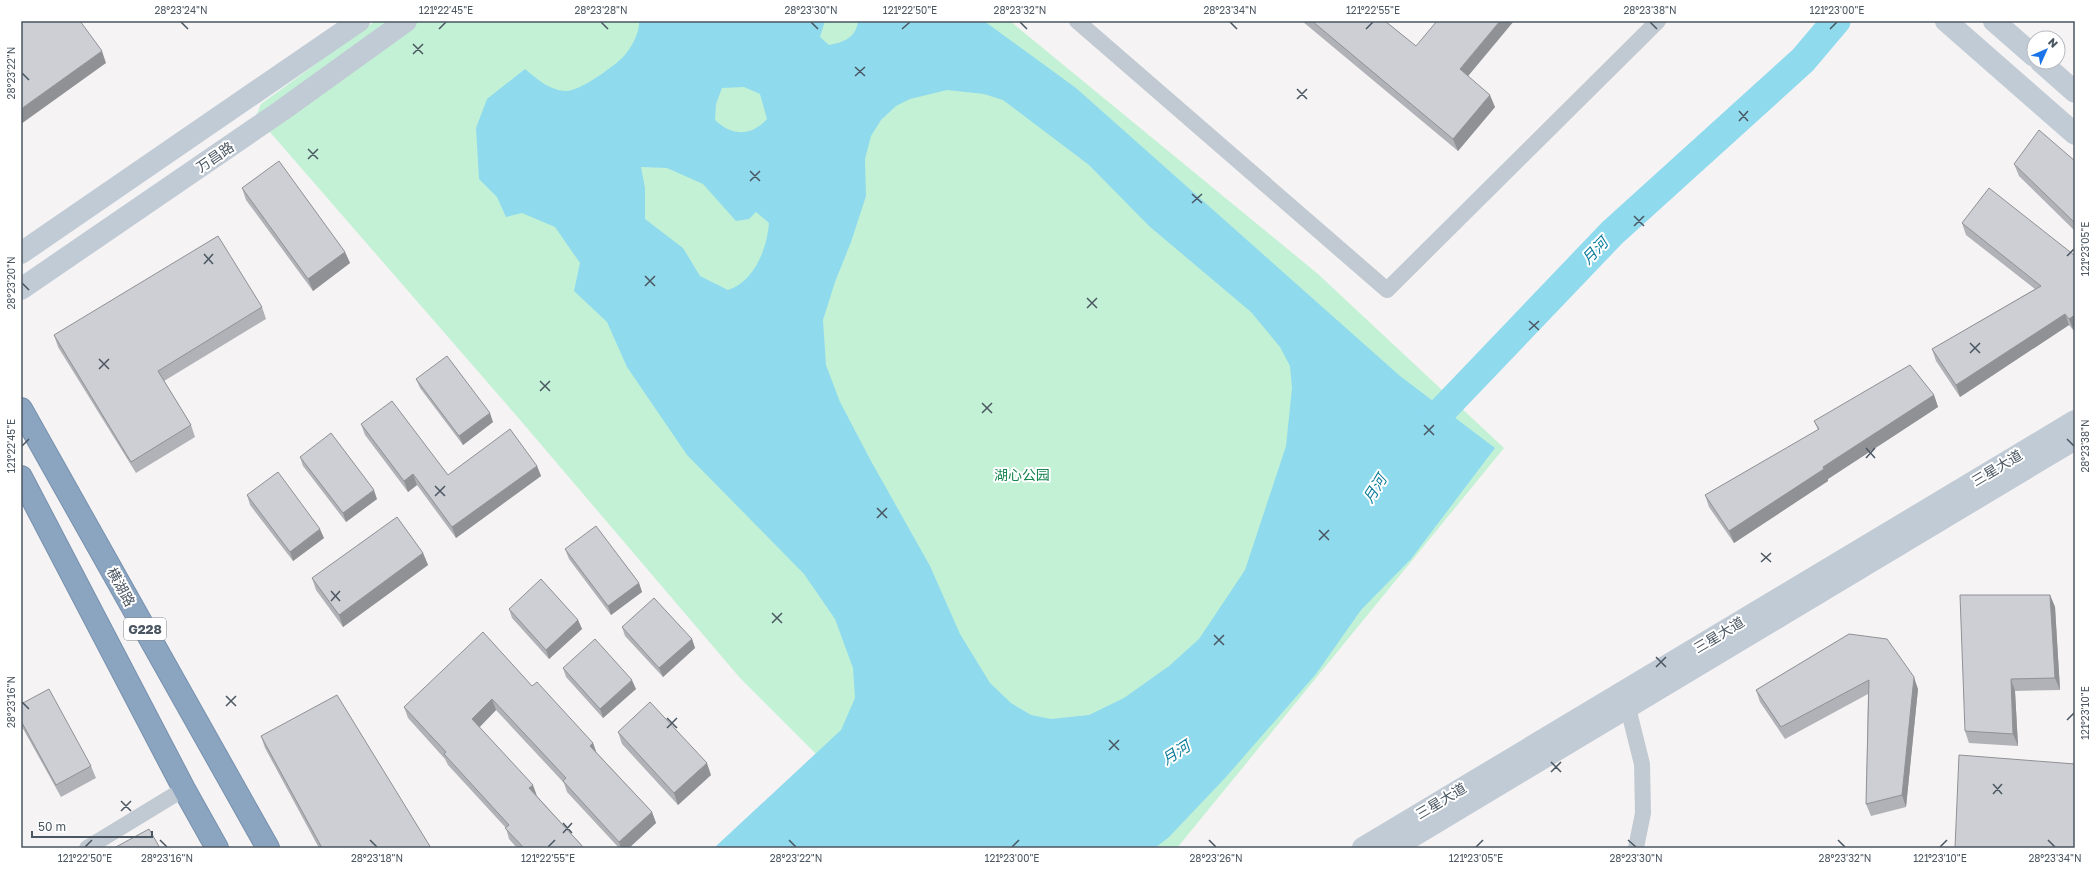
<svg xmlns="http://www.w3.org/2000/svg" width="2096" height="869" font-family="'Golos Text','Noto Sans SC',sans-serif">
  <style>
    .green { fill: #c3f1d5 }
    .water { fill: #90daee; fill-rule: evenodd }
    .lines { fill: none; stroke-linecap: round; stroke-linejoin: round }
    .river { stroke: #90daee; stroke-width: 29 }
    .highway-casing { stroke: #7690ad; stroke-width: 24 }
    .street { stroke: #c1cad2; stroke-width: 16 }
    .secondary { stroke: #c1cbd6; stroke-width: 22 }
    .highway { stroke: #8ba5c1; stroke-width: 22 }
    .wall { fill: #b0b2b7 }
    .shaded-wall { fill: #909195 }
    .building { fill: #cdcfd5; stroke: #909195 }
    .ticks { fill: none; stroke: #4a5661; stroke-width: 1.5 }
    .labels { text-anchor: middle; stroke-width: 4; stroke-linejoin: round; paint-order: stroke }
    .shield { fill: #fff; stroke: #808990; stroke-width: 1 }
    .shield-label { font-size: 13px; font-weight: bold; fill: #4a5661 }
    .street-label { font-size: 14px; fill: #4a5661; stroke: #fff }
    .park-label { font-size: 14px; fill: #17864f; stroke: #fff }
    .water-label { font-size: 15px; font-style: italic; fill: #0c7c9b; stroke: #fff }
    .neatline { fill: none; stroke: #4a5661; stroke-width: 1.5 }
    .ticks-label { font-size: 10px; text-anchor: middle; fill: #4a5661 }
  </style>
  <rect width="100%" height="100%" fill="#f5f3f3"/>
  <path class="green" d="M375,21H1010L1318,274L1504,448L1177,848H1097L847,785L740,678L521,421L256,116L261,104Z"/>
  <path class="water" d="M639,21H825L820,37L829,45C844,42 856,38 858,21H984L1076,88L1400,376L1495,448L1411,559L1361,610L1316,674L1226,777L1169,837L1155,848H714L841,730L855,698L853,668L835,619L804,574L687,455L627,367L607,322L574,291L580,263L555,227L522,213L506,217L497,197L479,179L476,128L487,99L525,69C537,79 549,90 565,91C579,92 611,68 621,59C630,51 640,33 639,21ZM744,87L760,94L767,119C751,137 732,136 715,120L716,104L722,88ZM947,90L984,94L1003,100L1089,165L1149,226L1251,312L1280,347L1290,366L1292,388L1286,446L1245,570L1199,639L1169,666L1124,698L1089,715L1051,719L1031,715L1011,703L990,683L960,634L930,566L871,461L840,402L826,365L823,320L835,282L851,242L866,196L865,159L871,136L881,120L896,106L910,99ZM641,167L667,168L703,184L736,221L749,219L756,212L769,223C767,249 754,282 728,290L700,276L683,248L645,219V188Z"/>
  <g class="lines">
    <path class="river" d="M1416,438L1612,233L1803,60L1836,21"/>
    <g class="highway-casing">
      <path id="highway" d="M21,409L268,848
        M21,477L184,789L217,848"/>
    </g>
    <path class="street" d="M1077,21L1387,290L1658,21
      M1628,708L1642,764L1643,813L1636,848
      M87,848L184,789"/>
    <path class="secondary" d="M1946,21L2075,134
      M1994,21L2034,56
      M2041,62L2075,92
      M21,253L359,21
      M21,289L281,111L406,21
      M1363,848L2075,421
      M1393,848L2075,439"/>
    <use href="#highway" class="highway"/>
  </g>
  <path class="wall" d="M1302,21H1385L1416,46L1468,76L1495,107L1458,151Z
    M2075,161V231L2019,176L2014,164Z
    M242,188L345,252L350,263L313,291L246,200Z
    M1962,223L2074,255V331L2069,325L1960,397L1936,361L1932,349L2035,289L1966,235Z
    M262,307L266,319L164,381L191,425L195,437L136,473L58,347L54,335Z
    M416,379L493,422L463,445L420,388Z
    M1934,395L1938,407L1828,479V481L1734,543L1709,507L1705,495L1818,430L1814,421Z
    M361,424L448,475L537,466L541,476L456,538L417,485L408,492L365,435Z
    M300,457L377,499L346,522L303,466Z
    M247,495L324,538L293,561L250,505Z
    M565,549L639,583L642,592L611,615L569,559Z
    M423,553L428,565L343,627L316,590L312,578Z
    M2050,595L2055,607L2060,690L2015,691L2018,746L1969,743L1965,731Z
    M509,609L578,620L582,629L549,659L512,618Z
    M622,627L692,639L695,648L663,677L625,636Z
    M1849,634L1918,689L1906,807L1871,816L1866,804L1868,694L1785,739L1760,702L1756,690Z
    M563,668L636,689L603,718L566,677Z
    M532,686L593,743L596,752L652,812L656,823L629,848H619L567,792L564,783L496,710L479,727L537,796L584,848H517L509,839L506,828L448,765L445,759L408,718L404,707Z
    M21,704L91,766L96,778L61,797L21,725Z
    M618,732L711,775L678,805L622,744Z
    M261,736L431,848H319L265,748Z"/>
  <path class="shaded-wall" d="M1500,21H1514L1464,81L1460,69Z
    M102,51L106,63L21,124V109Z
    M1490,95L1495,107L1458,151L1453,139Z
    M345,252L350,263L313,291L308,279Z
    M2065,314L2069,325L1960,397L1956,385Z
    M2075,315V330L2074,331L2069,319Z
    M1934,395L1938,407L1828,479V481L1734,543L1729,531L1823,467Z
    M490,413L493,422L463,445L459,436Z
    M537,466L541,476L456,538L452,527Z
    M413,474L417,485L408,492L404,481Z
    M374,490L377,499L346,522L343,513Z
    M320,529L324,538L293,561L290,552Z
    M423,553L428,565L343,627L339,615Z
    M639,583L642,592L611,615L608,606Z
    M2050,595L2055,607L2060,690L2055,678Z
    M578,620L582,629L549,659L546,650Z
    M692,639L695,648L663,677L659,668Z
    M1914,677L1918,689L1906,807L1902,795Z
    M2011,679L2015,691L2018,746L2013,734Z
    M632,680L636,689L603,718L600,709Z
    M492,699L496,710L476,731L472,719Z
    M593,743L597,754L590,746Z
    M707,763L711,775L678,805L674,793Z
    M533,785L537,796L529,788Z
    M652,812L656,823L629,848H621L619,842Z"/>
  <path class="building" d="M21,21H80L102,51L21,109Z
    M1312,21H1385L1416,46L1437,21H1500L1460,69L1490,95L1453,139Z
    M2039,130L2075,161V223L2014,164Z
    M279,161L345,252L308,279L242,188Z
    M1989,188L2074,255H2075V315L2069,319L2065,314L1956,385L1932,349L2041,286L1962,223Z
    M218,236L262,307L158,371L191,425L131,462L54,335Z
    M447,356L490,413L459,436L416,379Z
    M1910,365L1934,395L1823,467L1824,469L1729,531L1705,495L1819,429L1814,421Z
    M392,401L448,475L510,429L537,466L452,527L413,474L404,481L361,424Z
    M331,433L374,490L343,513L300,457Z
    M278,472L320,529L290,552L247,495Z
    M397,517L423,553L339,615L312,578Z
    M596,526L639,583L608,606L565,549Z
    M541,579L578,620L546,650L509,609Z
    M1960,595H2050L2055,678L2011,679L2013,734L1965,731Z
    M654,598L692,639L659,668L622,627Z
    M483,632L532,686L537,682L593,743L590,746L652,812L619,842L563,781L566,778L492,699L472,719L533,785L529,788L584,848H524L505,828L509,825L444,754L446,752L404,707Z
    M1849,634L1887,639L1914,677L1902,795L1866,804L1869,680L1781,727L1756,690Z
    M595,639L632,680L600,709L563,668Z
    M49,689L91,766L56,785L21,721V704Z
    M337,695L431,848H322L261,736Z
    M650,702L707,763L674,793L618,732Z
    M1959,755L2075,764V848H1955Z
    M149,829L160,848H114Z"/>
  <path class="ticks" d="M181,22L188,29M601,22L608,29M811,22L818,29M1020,22L1027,29M1230,22L1237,29M1650,22L1657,29M439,29L446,22M902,29L910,22M1366,29L1373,22M1830,29L1837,22M413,44L423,54M413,54L423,44M855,67L865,76M22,73L29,80M855,76L865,67M1297,89L1307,99M1297,99L1307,89M1739,111L1748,121M1739,121L1748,111M308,149L318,159M308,159L318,149M750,171L760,181M750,181L760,171M1192,194L1202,203M1192,203L1202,194M1634,216L1644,226M1634,226L1644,216M204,254L213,264M2067,256L2074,249M204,264L213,254M645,276L655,286M22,283L29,290M645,286L655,276M1087,298L1097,308M1087,308L1097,298M1529,321L1539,330M1529,330L1539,321M1970,343L1980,353M1970,353L1980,343M99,359L109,369M99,369L109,359M540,381L550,391M540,391L550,381M982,403L992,413M982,413L992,403M1424,425L1434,435M1424,435L1434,425M2067,439L2074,446M22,446L29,439M1866,448L1875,458M1866,458L1875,448M435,486L445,496M435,496L445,486M877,508L887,518M877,518L887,508M1319,530L1329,540M1319,540L1329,530M1761,553L1771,562M1761,562L1771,553M331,591L340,601M331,601L340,591M772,613L782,623M772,623L782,613M1214,635L1224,645M1214,645L1224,635M1656,657L1666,667M1656,667L1666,657M226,696L236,706M22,702L29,709M226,706L236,696M667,718L677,728M2067,720L2074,713M667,728L677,718M1109,740L1119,750M1109,750L1119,740M1551,762L1561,772M1551,772L1561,762M1993,784L2002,794M1993,794L2002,784M121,801L131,811M121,811L131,801M563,823L572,833M563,833L572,823M160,840L167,847M370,840L377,847M789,840L796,847M1209,840L1216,847M1628,840L1636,847M1838,840L1845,847M2048,840L2055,847M85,847L92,840M548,847L555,840M1012,847L1019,840M1476,847L1483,840M1940,847L1947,840"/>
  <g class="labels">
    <rect class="shield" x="124" y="618" width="42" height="22" rx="3"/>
    <g class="shield-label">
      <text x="145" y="634">G228</text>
    </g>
    <g class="street-label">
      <text transform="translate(215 157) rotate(-34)" y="5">万昌路</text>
      <text transform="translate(1997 468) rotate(-31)" y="5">三星大道</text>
      <text transform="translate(121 587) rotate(61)" y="5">横湖路</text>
      <text transform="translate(1719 635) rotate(-31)" y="5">三星大道</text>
      <text transform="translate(1441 801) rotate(-31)" y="5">三星大道</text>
    </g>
    <g class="park-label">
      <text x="1022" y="480">湖心公园</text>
    </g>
    <g class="water-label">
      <text transform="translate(1595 251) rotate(-46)" y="5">月河</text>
      <text transform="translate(1375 489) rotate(-58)" y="5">月河</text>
      <text transform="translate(1176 753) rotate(-33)" y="5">月河</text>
    </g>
  </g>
  <rect width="2096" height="869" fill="none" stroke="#ffffff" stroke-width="44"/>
  <g transform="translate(2046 50) rotate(45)"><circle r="19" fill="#ffffff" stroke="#b7bbc0"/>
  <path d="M0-3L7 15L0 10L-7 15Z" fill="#1a73e8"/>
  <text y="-6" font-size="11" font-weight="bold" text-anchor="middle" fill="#4a5661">N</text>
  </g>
  <path d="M32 831v6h120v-6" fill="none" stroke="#4a5661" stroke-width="2"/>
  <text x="38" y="831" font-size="12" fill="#4a5661" stroke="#ffffff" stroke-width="3" paint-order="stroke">50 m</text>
  <rect x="22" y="22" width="2052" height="825" class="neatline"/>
  <g class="ticks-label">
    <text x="181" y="14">28°23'24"N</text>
    <text x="446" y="14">121°22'45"E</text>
    <text x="601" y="14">28°23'28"N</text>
    <text x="811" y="14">28°23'30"N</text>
    <text x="910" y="14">121°22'50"E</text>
    <text x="1020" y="14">28°23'32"N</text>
    <text x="1230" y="14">28°23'34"N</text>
    <text x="1373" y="14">121°22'55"E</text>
    <text x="1650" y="14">28°23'38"N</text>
    <text x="1837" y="14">121°23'00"E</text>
    <text transform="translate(11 73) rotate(-90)" y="4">28°23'22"N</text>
    <text transform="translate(2085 249) rotate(-90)" y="4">121°23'05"E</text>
    <text transform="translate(11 283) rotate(-90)" y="4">28°23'20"N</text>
    <text transform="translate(11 446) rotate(-90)" y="4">121°22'45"E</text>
    <text transform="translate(2085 446) rotate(-90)" y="4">28°23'38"N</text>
    <text transform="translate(11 702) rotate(-90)" y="4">28°23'16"N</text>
    <text transform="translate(2085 713) rotate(-90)" y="4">121°23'10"E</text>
    <text x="85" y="862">121°22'50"E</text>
    <text x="167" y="862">28°23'16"N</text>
    <text x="377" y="862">28°23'18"N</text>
    <text x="548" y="862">121°22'55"E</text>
    <text x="796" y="862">28°23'22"N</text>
    <text x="1012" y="862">121°23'00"E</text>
    <text x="1216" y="862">28°23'26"N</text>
    <text x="1476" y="862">121°23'05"E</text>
    <text x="1636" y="862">28°23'30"N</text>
    <text x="1845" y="862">28°23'32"N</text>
    <text x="1940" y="862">121°23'10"E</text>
    <text x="2055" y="862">28°23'34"N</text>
  </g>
</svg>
